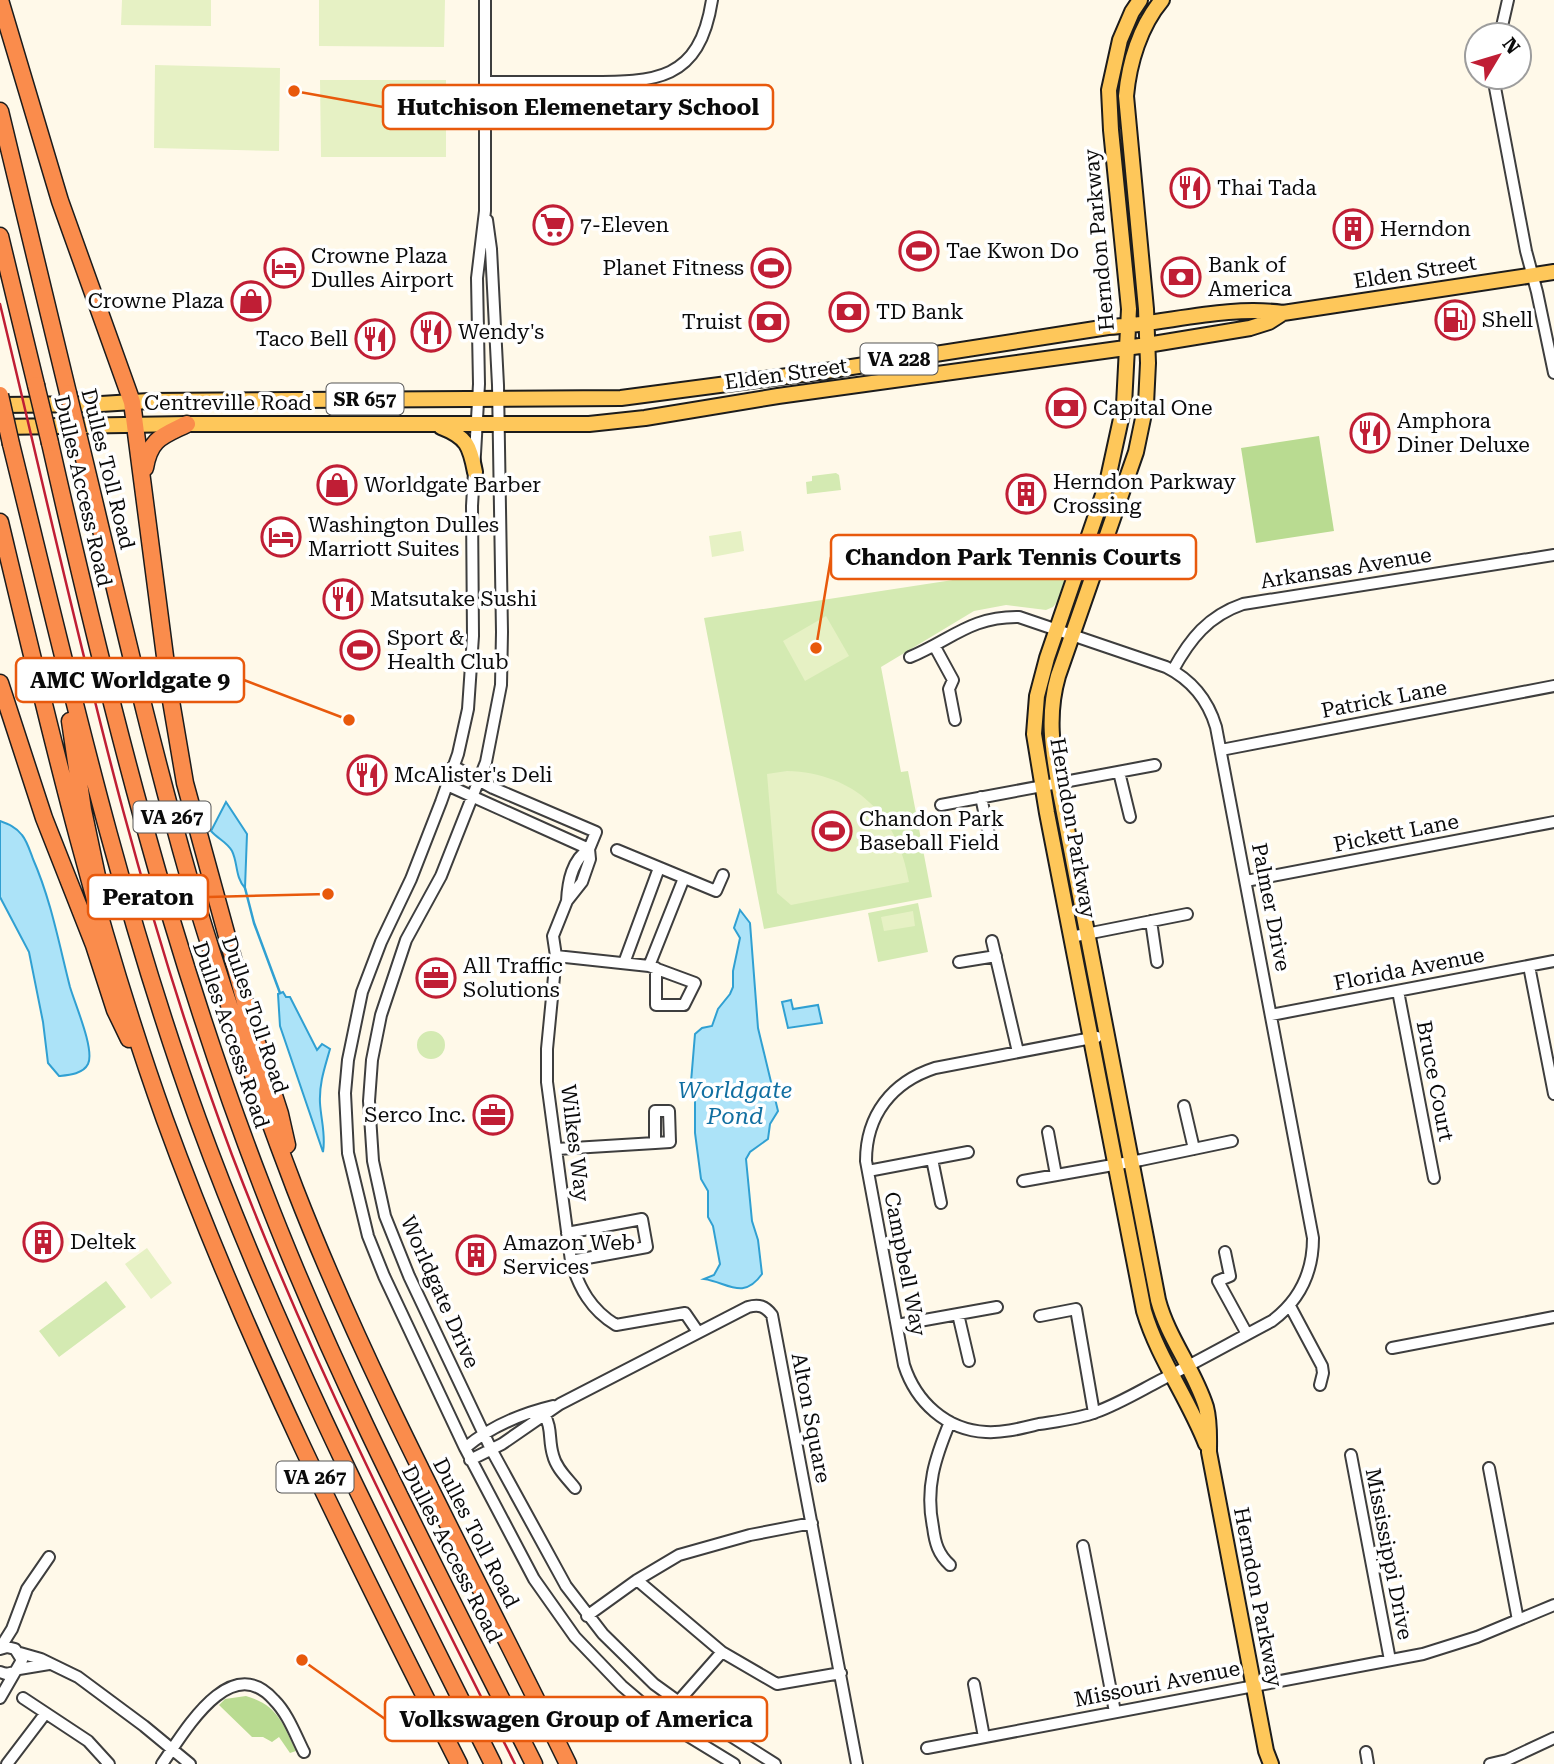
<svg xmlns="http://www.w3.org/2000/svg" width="1554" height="1764" font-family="'Roboto Serif',serif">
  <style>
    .green { fill: #d4eab2 }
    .forest { fill: #b9db91 }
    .pitch { fill: #e6f1c4 }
    .water { fill: #ace3f8; stroke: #30a0d2; stroke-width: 2 }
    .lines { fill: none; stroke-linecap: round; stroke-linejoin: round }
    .stream { stroke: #30a0d2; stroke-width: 2.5 }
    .minor-casing { stroke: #3e3e3e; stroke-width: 14 }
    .major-casing { stroke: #1c1c1c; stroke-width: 18 }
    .highway-casing { stroke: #1c1c1c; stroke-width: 19 }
    .minor { stroke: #fff; stroke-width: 10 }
    .major { stroke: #fec75a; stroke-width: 14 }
    .highway { stroke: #fa8c4c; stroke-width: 16 }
    .rail { stroke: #c01e35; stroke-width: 2.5 }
    .highway-bridge-casing { stroke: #1c1c1c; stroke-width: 19; stroke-linecap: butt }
    .highway-bridge { stroke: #fa8c4c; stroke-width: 16 }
    .labels { text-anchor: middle; stroke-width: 7; stroke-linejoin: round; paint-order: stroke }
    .shield { fill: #fff; stroke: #545454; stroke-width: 2 }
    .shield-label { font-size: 19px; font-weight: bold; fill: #0b0b0b }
    .poi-label { font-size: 21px; fill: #0b0b0b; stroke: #fff; text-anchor: start }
    .street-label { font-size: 21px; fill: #0b0b0b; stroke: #fff }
    .water-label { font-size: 23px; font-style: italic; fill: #116fa1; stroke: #fff }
    .leader { fill: none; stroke: #e8590c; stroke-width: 2.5 }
    .callout-dot { fill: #e8590c; stroke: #fff; stroke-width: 2.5 }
    .callout { fill: #fff; stroke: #e8590c; stroke-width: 2.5 }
    .callout-label { font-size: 23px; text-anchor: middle; font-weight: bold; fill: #0b0b0b }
  </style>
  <rect width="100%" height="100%" fill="#fff9e9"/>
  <path class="green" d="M836,473L839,475L841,490L807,494L806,482L812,481V476Z
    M1071,562L1057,602L1053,607L1046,610L1006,605L974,611L881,667L901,772L908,771L932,897L764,929L704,618Z
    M918,903L928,952L878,962L868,913Z
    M417 1045a14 14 0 1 1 28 0a14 14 0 1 1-28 0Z
    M106,1281L126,1307L59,1357L39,1331Z"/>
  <path class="forest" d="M1319,436L1334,531L1256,543L1241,448Z
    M246,1696C278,1705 283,1724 296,1751L290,1753L279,1737L272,1742L263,1737H252L219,1705L225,1699Z"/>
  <path class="pitch" d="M122,0H211V26L121,25Z
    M319,0H445L444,47L319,46Z
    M155,65L280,68L279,151L154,148Z
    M320,80H446V157H321Z
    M741,531L744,551L712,557L709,536Z
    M826,616L849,656L805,681L783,641Z
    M787,771C855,773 898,815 909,882L791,905L777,893L767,774Z
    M913,911L915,926L884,931L881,917Z
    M147,1248L172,1283L151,1299L125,1264Z"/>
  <path class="water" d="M226,802L247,834L245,888C235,877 238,863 232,851C227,842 218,839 211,831Z
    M0,821C8,824 16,827 22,835C27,841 30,851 33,859C51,900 59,944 70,987C75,1004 95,1050 88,1064C83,1074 69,1075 59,1076L48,1063L43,1022L29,952L0,897Z
    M740,910L750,923L758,1028L778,1111L770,1124L768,1139L750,1152L746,1159L752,1221L758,1240L762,1274C743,1301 727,1282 704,1279L714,1275L720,1264L713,1226L708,1217V1191L701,1179L695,1133V1089L691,1082L695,1034L702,1028L712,1026L718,1009L730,994L733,987V971L740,938L734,928Z
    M283,992L286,997H290L317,1050L322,1044L330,1049C325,1067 319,1083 320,1103C321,1120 326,1135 323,1152L280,1026L278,994Z
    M791,1000L793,1009L818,1005L822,1023L788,1028L782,1002Z"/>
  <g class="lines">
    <path class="stream" d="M245,888L254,923L280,993"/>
    <g class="minor-casing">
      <path id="minor" d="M485,0V211L477,278L479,384L472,506L473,636L468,709L458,754L441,802L411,879L381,942L362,992L348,1060L345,1093L348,1153L368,1236L384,1276L465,1448L534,1579L575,1637L622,1686L662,1720L734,1764
        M1500,35L1508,0
        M1493,77L1526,251L1537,292L1554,373
        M485,82C517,82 550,82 582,82C653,82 699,84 712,0
        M487,220L491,249L498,385L502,632L501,685L486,762L441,876L406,940L381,1015L372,1060L369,1101L373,1161L385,1216L409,1276L491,1449L566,1586L603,1634L654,1684L690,1710L775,1764
        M935,647L953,680L949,689L955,720
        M910,657C951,640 971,616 1019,617L1166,667C1192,680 1208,700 1216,727L1313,1238C1313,1273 1300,1300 1272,1321C1234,1341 1197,1362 1159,1381C1138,1392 1118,1404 1096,1412C1078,1419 1058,1421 1039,1424C1022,1428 1004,1433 986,1432C946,1430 916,1402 904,1365L866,1161C866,1115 892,1082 935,1068L1097,1037
        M1173,670C1190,639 1208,616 1243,604L1554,555
        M1221,750L1554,686
        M453,766L493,788L596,832L589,849L590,859L582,882L567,901L553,936L556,956L547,1049V1082L571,1261C579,1288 591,1310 616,1325L685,1313L698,1332
        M1119,772L1130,817
        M447,785L589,849
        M981,797L991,844
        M941,805L1155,765
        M617,850L716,891L723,875
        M1246,881L1554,822
        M567,901C568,881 572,860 589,849
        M1151,921L1157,962
        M1071,937L1187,914
        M992,941L1018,1052
        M556,956L649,966L695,983L684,1005H656V968
        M959,962L996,956
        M624,963L659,868
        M649,966L684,878
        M1529,966L1554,1094
        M1398,991L1434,1178
        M1271,1015L1554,961
        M1184,1106L1194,1149
        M1048,1132L1056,1175
        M557,1149L655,1143L670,1142L669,1111H655V1143
        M932,1159L941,1203
        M868,1171L968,1152
        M1023,1181L1141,1160L1232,1141
        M567,1233L642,1219L647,1247L571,1261
        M1225,1252L1230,1276L1218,1281L1247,1334
        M1290,1306L1322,1366L1323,1373L1320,1385
        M958,1314L969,1361
        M1040,1316L1076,1309L1094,1413
        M897,1325L997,1307
        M1392,1348L1554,1317
        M543,1411C553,1430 548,1438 553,1455C556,1468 567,1478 575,1488
        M465,1448C491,1426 520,1414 553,1406
        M1351,1455L1390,1660
        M470,1460L502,1444L560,1404L748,1307C759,1304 765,1306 772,1315L857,1764
        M1489,1468L1518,1620
        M1083,1546L1115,1712
        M950,1565C938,1554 935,1543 933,1527C925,1488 935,1458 950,1422
        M637,1580L722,1652L777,1684L841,1673
        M587,1616L637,1580L679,1555L750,1535L812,1523
        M0,1648L12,1629L27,1589L49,1557
        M0,1649L7,1647L15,1649L22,1660L15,1672L6,1674L0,1672
        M20,1653L41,1659L78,1677L144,1726L190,1764
        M19,1669L49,1664
        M974,1684L984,1737
        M0,1698L15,1672
        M23,1698L88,1741L109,1764
        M662,1720L722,1652
        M927,1748L1423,1654L1477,1637L1554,1605
        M1366,1752L1368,1764
        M7,1764L45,1714
        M162,1764C184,1733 230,1650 274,1700C288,1714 295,1734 304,1752
        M1490,1764L1507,1760L1554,1738"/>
    </g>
    <g class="major-casing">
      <path id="major" d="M1140,0L1132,12L1120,40L1109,90L1111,130L1129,309L1124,405L1107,483L1047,658L1037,696L1034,734L1047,813L1144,1311C1158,1358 1188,1398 1206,1444
        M1162,0C1140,26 1129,63 1126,96L1146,309L1148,363L1146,404L1136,452L1058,676C1047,714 1052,748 1059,787L1158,1300C1168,1338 1194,1369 1206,1407C1210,1422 1209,1437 1209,1452L1266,1751L1271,1764
        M0,405L101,404L149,401L621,398L826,371L1108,327C1165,324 1226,305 1283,313L1554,272
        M0,427L187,424H589L645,418L778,396L1147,345L1250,328L1269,322L1283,313
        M441,427C467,437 470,446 475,472"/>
    </g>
    <g class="highway-casing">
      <path id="highway" d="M0,0L60,201L132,402L170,695L185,783L251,1024L280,1114L287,1145
        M0,111L68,393
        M0,236L36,385
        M78,434C114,582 147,731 189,878C220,983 256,1087 295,1189C372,1387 475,1573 568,1764
        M50,443C107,695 169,945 262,1186C338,1385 439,1574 534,1764
        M11,444C67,671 118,899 198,1120C279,1342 387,1552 493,1764
        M145,468C150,438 163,436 187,424
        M0,522C48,723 95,925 165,1120C246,1343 352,1553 459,1764
        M0,683L44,818L94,945L115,1010L129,1039
        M70,721L83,810L98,881"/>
    </g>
    <use href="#minor" class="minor"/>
    <use href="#major" class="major"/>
    <use href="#highway" class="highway"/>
    <path class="rail" d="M0,304C69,590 128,879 232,1155C312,1365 414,1564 515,1764"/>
    <g class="highway-bridge-casing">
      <path id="highway-bridge" d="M36,385L50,443
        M68,393L78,434
        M0,395L11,444"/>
    </g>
    <use href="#highway-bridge" class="highway-bridge"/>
  </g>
  <defs>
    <g id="restaurant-ring" transform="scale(2.0125)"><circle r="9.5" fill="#fff" stroke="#c01e35" stroke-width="1.5"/><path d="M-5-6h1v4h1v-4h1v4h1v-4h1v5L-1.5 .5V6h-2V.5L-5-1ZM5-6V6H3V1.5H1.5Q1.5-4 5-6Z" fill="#c01e35"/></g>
    <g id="supermarket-ring" transform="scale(2.0125)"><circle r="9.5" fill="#fff" stroke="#c01e35" stroke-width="1.5"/><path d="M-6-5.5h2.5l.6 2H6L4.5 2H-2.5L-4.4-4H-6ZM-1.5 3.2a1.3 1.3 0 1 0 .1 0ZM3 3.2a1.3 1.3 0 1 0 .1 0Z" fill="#c01e35"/></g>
    <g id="building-ring" transform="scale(2.0125)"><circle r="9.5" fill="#fff" stroke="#c01e35" stroke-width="1.5"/><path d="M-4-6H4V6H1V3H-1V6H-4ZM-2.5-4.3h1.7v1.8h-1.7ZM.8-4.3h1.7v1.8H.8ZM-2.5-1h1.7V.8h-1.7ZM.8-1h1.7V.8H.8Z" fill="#c01e35"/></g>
    <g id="stadium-ring" transform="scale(2.0125)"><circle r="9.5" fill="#fff" stroke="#c01e35" stroke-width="1.5"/><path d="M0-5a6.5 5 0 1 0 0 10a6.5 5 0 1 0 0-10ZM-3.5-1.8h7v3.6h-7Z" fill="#c01e35"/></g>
    <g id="hotel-ring" transform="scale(2.0125)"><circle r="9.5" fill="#fff" stroke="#c01e35" stroke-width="1.5"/><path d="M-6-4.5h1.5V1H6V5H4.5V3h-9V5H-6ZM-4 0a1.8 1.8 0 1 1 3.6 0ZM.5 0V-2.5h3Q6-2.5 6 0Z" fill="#c01e35"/></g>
    <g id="bank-ring" transform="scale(2.0125)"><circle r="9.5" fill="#fff" stroke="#c01e35" stroke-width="1.5"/><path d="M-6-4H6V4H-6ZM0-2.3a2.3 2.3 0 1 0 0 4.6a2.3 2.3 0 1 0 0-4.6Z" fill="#c01e35"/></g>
    <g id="shop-ring" transform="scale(2.0125)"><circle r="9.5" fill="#fff" stroke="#c01e35" stroke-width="1.5"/><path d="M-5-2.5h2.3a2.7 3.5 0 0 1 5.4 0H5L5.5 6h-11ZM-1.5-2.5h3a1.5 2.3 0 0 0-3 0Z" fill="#c01e35"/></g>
    <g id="fuel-ring" transform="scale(2.0125)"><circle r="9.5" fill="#fff" stroke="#c01e35" stroke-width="1.5"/><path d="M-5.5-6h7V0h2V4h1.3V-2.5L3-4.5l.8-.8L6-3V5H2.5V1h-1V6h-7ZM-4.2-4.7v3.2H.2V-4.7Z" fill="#c01e35"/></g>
    <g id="office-ring" transform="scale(2.0125)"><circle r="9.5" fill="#fff" stroke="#c01e35" stroke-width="1.5"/><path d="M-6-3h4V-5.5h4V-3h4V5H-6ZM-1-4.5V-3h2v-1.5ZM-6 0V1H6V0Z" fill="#c01e35"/></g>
  </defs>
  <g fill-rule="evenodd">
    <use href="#restaurant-ring" x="1190" y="188"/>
    <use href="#supermarket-ring" x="553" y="225"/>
    <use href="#building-ring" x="1353" y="229"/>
    <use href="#stadium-ring" x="919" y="251"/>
    <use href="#hotel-ring" x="284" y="268"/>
    <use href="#stadium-ring" x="771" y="268"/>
    <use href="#bank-ring" x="1181" y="277"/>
    <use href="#shop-ring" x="251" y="301"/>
    <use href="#bank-ring" x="849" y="312"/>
    <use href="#fuel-ring" x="1455" y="320"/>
    <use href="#bank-ring" x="769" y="322"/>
    <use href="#restaurant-ring" x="431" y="332"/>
    <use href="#restaurant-ring" x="375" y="339"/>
    <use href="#bank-ring" x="1066" y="408"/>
    <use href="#restaurant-ring" x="1370" y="433"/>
    <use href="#shop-ring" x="337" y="485"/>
    <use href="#building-ring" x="1026" y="494"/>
    <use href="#hotel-ring" x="281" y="537"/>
    <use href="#restaurant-ring" x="343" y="599"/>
    <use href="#stadium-ring" x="360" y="650"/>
    <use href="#restaurant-ring" x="367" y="775"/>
    <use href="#stadium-ring" x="832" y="831"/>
    <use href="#office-ring" x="436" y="978"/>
    <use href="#office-ring" x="493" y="1115"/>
    <use href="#building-ring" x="43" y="1242"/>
    <use href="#building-ring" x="476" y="1255"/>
  </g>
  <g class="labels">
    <g class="shield">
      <rect x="860.5" y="343.5" width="77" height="31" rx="5"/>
      <rect x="326.5" y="383.5" width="77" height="31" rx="5"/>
      <rect x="133.5" y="801.5" width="77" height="31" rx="5"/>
      <rect x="276.5" y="1461.5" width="77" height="31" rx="5"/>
    </g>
    <g class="shield-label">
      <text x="899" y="366">VA 228</text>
      <text x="365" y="406">SR 657</text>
      <text x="172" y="824">VA 267</text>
      <text x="315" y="1484">VA 267</text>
    </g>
    <g class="poi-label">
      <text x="1217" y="195">Thai Tada</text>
      <text x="580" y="232">7-Eleven</text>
      <text x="1380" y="236">Herndon</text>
      <text x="946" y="258">Tae Kwon Do</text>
      <text x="311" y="263">Crowne Plaza<tspan x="311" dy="24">Dulles Airport</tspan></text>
      <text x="1208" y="272">Bank of<tspan x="1208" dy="24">America</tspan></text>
      <text x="744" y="275" text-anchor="end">Planet Fitness</text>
      <text x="224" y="308" text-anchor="end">Crowne Plaza</text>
      <text x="876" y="319">TD Bank</text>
      <text x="1482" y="327">Shell</text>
      <text x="742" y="329" text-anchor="end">Truist</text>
      <text x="458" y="339">Wendy's</text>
      <text x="348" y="346" text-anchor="end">Taco Bell</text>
      <text x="1093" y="415">Capital One</text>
      <text x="1397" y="428">Amphora<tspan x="1397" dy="24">Diner Deluxe</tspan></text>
      <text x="1053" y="489">Herndon Parkway<tspan x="1053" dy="24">Crossing</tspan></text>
      <text x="364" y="492">Worldgate Barber</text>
      <text x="308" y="532">Washington Dulles<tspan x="308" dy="24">Marriott Suites</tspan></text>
      <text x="370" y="606">Matsutake Sushi</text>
      <text x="387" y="645">Sport &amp;<tspan x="387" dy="24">Health Club</tspan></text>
      <text x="394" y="782">McAlister's Deli</text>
      <text x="859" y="826">Chandon Park<tspan x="859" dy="24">Baseball Field</tspan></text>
      <text x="463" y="973">All Traffic<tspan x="463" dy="24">Solutions</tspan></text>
      <text x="466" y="1122" text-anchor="end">Serco Inc.</text>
      <text x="70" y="1249">Deltek</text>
      <text x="503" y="1250">Amazon Web<tspan x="503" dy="24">Services</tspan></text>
    </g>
    <g class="street-label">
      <text transform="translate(1099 240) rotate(-95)" y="7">Herndon Parkway</text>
      <text transform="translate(1415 272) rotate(-9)" y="7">Elden Street</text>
      <text transform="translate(786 374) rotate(-8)" y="7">Elden Street</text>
      <text x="228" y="410">Centreville Road</text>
      <text transform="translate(108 469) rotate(76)" y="7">Dulles Toll Road</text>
      <text transform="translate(83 491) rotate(77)" y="7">Dulles Access Road</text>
      <text transform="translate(1346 568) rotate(-9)" y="7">Arkansas Avenue</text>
      <text transform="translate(1384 699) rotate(-11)" y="7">Patrick Lane</text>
      <text transform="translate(1073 828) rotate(80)" y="7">Herndon Parkway</text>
      <text transform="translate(1396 833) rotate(-11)" y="7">Pickett Lane</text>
      <text transform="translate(1271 907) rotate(79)" y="7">Palmer Drive</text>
      <text transform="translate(1409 969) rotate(-11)" y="7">Florida Avenue</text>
      <text transform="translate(255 1015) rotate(71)" y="7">Dulles Toll Road</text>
      <text transform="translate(231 1035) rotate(71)" y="7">Dulles Access Road</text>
      <text transform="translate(1435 1081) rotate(79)" y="7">Bruce Court</text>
      <text transform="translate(575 1143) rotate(83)" y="7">Wilkes Way</text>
      <text transform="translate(905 1264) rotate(79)" y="7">Campbell Way</text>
      <text transform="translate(440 1292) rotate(66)" y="7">Worldgate Drive</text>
      <text transform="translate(811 1418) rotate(79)" y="7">Alton Square</text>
      <text transform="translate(476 1533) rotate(63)" y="7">Dulles Toll Road</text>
      <text transform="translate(452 1554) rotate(63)" y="7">Dulles Access Road</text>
      <text transform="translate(1389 1554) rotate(79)" y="7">Mississippi Drive</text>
      <text transform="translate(1258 1597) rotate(79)" y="7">Herndon Parkway</text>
      <text transform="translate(1157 1684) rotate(-11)" y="7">Missouri Avenue</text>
    </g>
    <g class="water-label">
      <text x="735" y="1098">Worldgate<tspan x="735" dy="26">Pond</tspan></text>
    </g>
  </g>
  <path class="leader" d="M294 91L383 107M816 648L831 557M349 720L244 680M328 894L208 897M302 1660L385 1719"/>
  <g class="callout-dot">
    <circle cx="294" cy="91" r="7"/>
    <circle cx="816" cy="648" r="7"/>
    <circle cx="349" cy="720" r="7"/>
    <circle cx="328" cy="894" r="7"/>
    <circle cx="302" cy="1660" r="7"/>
  </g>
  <g class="callout">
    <rect x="383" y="85" width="390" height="44" rx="7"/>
    <rect x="831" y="535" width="365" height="44" rx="7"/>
    <rect x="16" y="658" width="228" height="44" rx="7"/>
    <rect x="88" y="875" width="120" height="44" rx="7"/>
    <rect x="385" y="1697" width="382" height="44" rx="7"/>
  </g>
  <g class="callout-label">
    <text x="578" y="115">Hutchison Elemenetary School</text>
    <text x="1013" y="565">Chandon Park Tennis Courts</text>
    <text x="130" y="688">AMC Worldgate 9</text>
    <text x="148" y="905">Peraton</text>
    <text x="576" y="1727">Volkswagen Group of America</text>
  </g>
  <g transform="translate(1498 56) rotate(52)"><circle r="33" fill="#ffffff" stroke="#9d9d9d" stroke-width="2"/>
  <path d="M0-5L12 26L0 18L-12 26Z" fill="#c01e35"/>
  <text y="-10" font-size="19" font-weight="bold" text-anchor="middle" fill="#0b0b0b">N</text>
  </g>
</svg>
